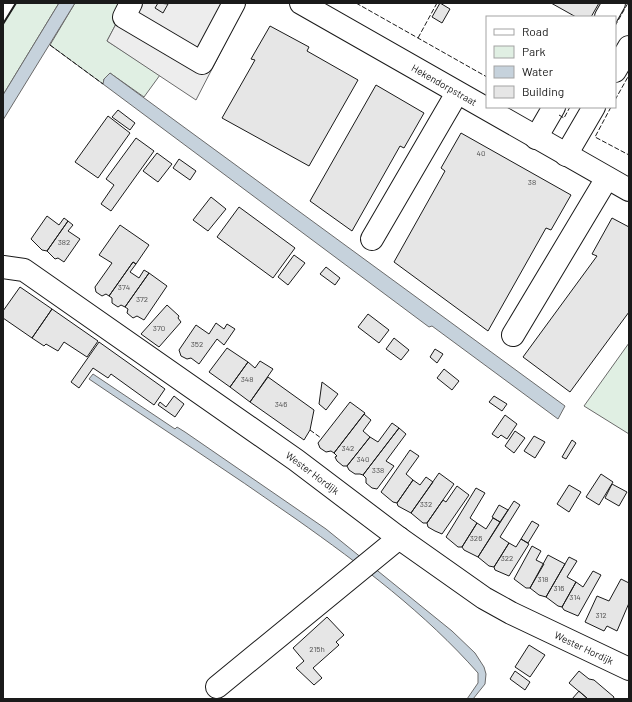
<svg xmlns="http://www.w3.org/2000/svg" width="632" height="702" font-family="Barlow,sans-serif">
  <style>
    .green { fill: #e0efe3; stroke: #6a6a6a }
    .parking { fill: #ededed; stroke: #6a6a6a }
    .water { fill: #c6d2dc; stroke: #6a6a6a }
    .building { fill: #e6e6e6; stroke: #1a1a1a }
    .lines { fill: none; stroke-linecap: round; stroke-linejoin: round }
    .minor-casing { stroke: #1a1a1a; stroke-width: 24 }
    .minor { stroke: #fff; stroke-width: 22 }
    .fence { stroke: #1a1a1a; stroke-width: 1; stroke-dasharray: 5 2; stroke-linecap: butt }
    .wall { stroke: #1a1a1a; stroke-width: 2 }
    .labels { text-anchor: middle; stroke-width: 3; stroke-linejoin: round; paint-order: stroke }
    .number-label { font-size: 8px; fill: #4d4d4d }
    .street-label { font-size: 10px; fill: #1a1a1a; stroke: #fff }
  </style>
  <rect width="100%" height="100%" fill="#fff"/>
  <path class="green" d="M16,3H59L3,95V24Z
    M75,3H127L107,41L160,75L144,97L110,73L104,79L103,84L50,45Z
    M629,343V434L584,406Z"/>
  <path class="parking" d="M127,3H246L196,100L107,41Z"/>
  <path class="water" d="M59,3H75L3,120V95Z
    M110,73L565,406L558,419L432,326L429,327L103,84L104,79Z
    M93,374L175,429L177,427L185,432L326,529L452,631L475,653L484,667L486,674L485,684L473,699H467L478,683V673C425,613 361,565 296,519C228,471 158,426 89,379Z"/>
  <path class="building" d="M158,3L168,4L163,13L155,8Z
    M440,3L450,9L442,23L432,17Z
    M551,3H599L591,17H576Z
    M270,26L309,47L307,51L358,80L309,166L222,118L255,60L251,59Z
    M376,85L424,113L404,148L400,146L352,231L310,201Z
    M118,110L135,123L130,130L112,117Z
    M108,116L130,133L98,178L75,162Z
    M461,133L571,195L551,230L546,228L488,331L394,262L445,171L441,168Z
    M136,138L154,151L111,211L101,204L114,185L106,179Z
    M157,153L172,164L158,182L143,171Z
    M179,159L196,171L190,180L173,168Z
    M211,197L226,209L208,231L193,220Z
    M239,207L295,248L273,278L217,237Z
    M47,216L59,225L64,218L68,221L47,251L42,250L31,239Z
    M612,218L629,227V312L570,392L523,357L597,256L592,254Z
    M68,221L73,225L68,231L80,239L64,262L58,258L55,259L47,251Z
    M120,225L149,245L136,264L133,262L109,296L106,294L102,296L96,292L95,287L112,263L99,255Z
    M294,255L305,263L288,285L278,277Z
    M133,262L136,264L130,272L139,278L144,270L149,273L125,307L121,305L118,307L112,303V298L109,296Z
    M326,267L340,278L335,285L320,274Z
    M149,273L167,286L144,320L137,316L133,318L127,313L128,309L125,307Z
    M20,287L52,309L32,338L3,318V311Z
    M167,305L179,316L178,318L181,322L159,347L141,334Z
    M52,309L98,341L87,357L64,342L58,351L46,344L44,346L32,338Z
    M368,314L389,330L379,343L358,327Z
    M216,323L224,329L227,324L235,329L224,345L217,339L199,364L191,358L187,359L181,356L179,350L196,325L209,334Z
    M394,338L409,350L401,360L386,349Z
    M99,342L165,389L154,405L111,374L108,378L93,368L79,388L71,382Z
    M227,348L248,362L230,387L209,372Z
    M435,349L443,354L437,363L430,357Z
    M260,361L273,369L250,402L230,387L248,362L255,368Z
    M444,369L459,381L452,390L437,378Z
    M268,377L314,410L310,430L304,440L250,402Z
    M322,382L338,394L326,410L319,404Z
    M174,396L184,404L175,417L158,405L160,402L166,407Z
    M494,396L507,404L502,411L489,402Z
    M350,402L365,413L334,453L331,451L326,452L320,448L318,443Z
    M364,414L371,420L363,431L370,437L347,466H343L337,461L335,457L337,456L334,453Z
    M505,415L517,424L507,439L501,435L498,438L492,434Z
    M392,423L399,428L363,475L360,474H355L349,470L347,466L370,437L378,442Z
    M399,428L406,434L386,461L394,466L377,489L372,488L366,483V478L363,475Z
    M515,431L525,438L514,453L505,446Z
    M534,436L545,442L535,458L524,451Z
    M572,440L576,443L566,459L562,457Z
    M410,450L419,456L406,474L413,480L397,503L393,502L381,492Z
    M439,473L454,484L427,523H423L411,513Z
    M601,474L613,482L599,505L586,497Z
    M426,477L433,482L411,513L398,506L397,503L413,480L420,485Z
    M612,484L627,492L619,506L605,498Z
    M569,485L581,492L569,512L557,504Z
    M457,486L469,495L442,534L435,531L428,527L427,523L443,500L446,502Z
    M476,488L485,493L470,518L477,523L462,547H458L446,537Z
    M514,501L520,505L500,537L509,543L494,567L489,566L478,557Z
    M499,505L508,510L500,522L492,517Z
    M493,518L500,522L478,557L464,550L462,547L477,523L486,529Z
    M532,521L539,525L528,543L521,539Z
    M521,539L529,544L509,576L495,570L494,567L509,543L516,547Z
    M532,546L541,551L536,560L544,564L530,588H526L514,579Z
    M548,555L565,564L546,597L539,595L530,588Z
    M569,557L577,561L567,577L576,582L562,607L558,606L546,597Z
    M593,571L601,575L578,616L564,610L562,607L576,582L583,587Z
    M621,579L629,583V603L617,631L607,626L604,631L585,622L597,596L609,601Z
    M327,617L344,635L336,642L339,645L313,668L322,678L314,685L296,668L304,661L293,648Z
    M529,645L545,655L530,677L515,667Z
    M515,671L530,682L525,690L510,679Z
    M579,671L589,679L594,680L614,697L613,699H588L569,683Z
    M579,691L588,699H572Z"/>
  <g class="lines">
    <g class="minor-casing">
      <g id="minor">
        <path d="M131,3L124,17L202,63L234,3"/>
        <path id="s1" d="M301,3L629,190"/>
        <path d="M606,17L614,3"/>
        <path d="M615,71L629,47"/>
        <path d="M536,138L554,107"/>
        <path d="M566,155L594,107"/>
        <path d="M372,239L457,93"/>
        <path id="s2" d="M3,267L24,270L296,460L399,538L484,598L511,613L629,669"/>
        <path d="M513,335L607,178"/>
        <path d="M217,687L399,538"/>
      </g>
    </g>
    <use href="#minor" class="minor"/>
    <path class="fence" d="M356,3L487,77
      M615,26L628,3
      M418,38L437,3
      M50,45L103,84
      M615,100L629,75
      M611,107L595,137L629,155
      M559,115L564,118L570,107
      M310,430L321,438"/>
    <path class="wall" d="M3,24L16,3"/>
  </g>
  <g class="labels">
    <g class="number-label">
      <text x="481" y="156">40</text>
      <text x="532" y="185">38</text>
      <text x="64" y="245">382</text>
      <text x="124" y="290">374</text>
      <text x="142" y="302">372</text>
      <text x="159" y="331">370</text>
      <text x="197" y="347">352</text>
      <text x="247" y="382">348</text>
      <text x="281" y="407">346</text>
      <text x="348" y="451">342</text>
      <text x="363" y="462">340</text>
      <text x="378" y="473">338</text>
      <text x="426" y="507">332</text>
      <text x="476" y="541">326</text>
      <text x="507" y="561">322</text>
      <text x="543" y="582">318</text>
      <text x="559" y="591">316</text>
      <text x="575" y="600">314</text>
      <text x="601" y="618">312</text>
      <text x="317" y="652">215h</text>
    </g>
    <g class="street-label">
      <text dy="4" stroke="none"><textPath href="#s1" startOffset="165">Hekendorpstraat</textPath></text>
      <text dy="4" stroke="none"><textPath href="#s2" startOffset="374">Wester Hordijk</textPath></text>
      <text dy="4" stroke="none"><textPath href="#s2" startOffset="698">Wester Hordijk</textPath></text>
    </g>
  </g>
  <rect width="632" height="702" fill="none" stroke="#1a1a1a" stroke-width="8"/>
  <rect x="486" y="16" width="130" height="92" fill="#ffffff" stroke="#a3a3a3"/>
  <rect x="494" y="29" width="20" height="6" fill="#ffffff" stroke="#a3a3a3"/>
  <text x="522" y="36" font-size="12" fill="#1a1a1a">Road</text>
  <rect x="494" y="46" width="20" height="12" fill="#e0efe3" stroke="#a3a3a3"/>
  <text x="522" y="56" font-size="12" fill="#1a1a1a">Park</text>
  <rect x="494" y="66" width="20" height="12" fill="#c6d2dc" stroke="#a3a3a3"/>
  <text x="522" y="76" font-size="12" fill="#1a1a1a">Water</text>
  <rect x="494" y="86" width="20" height="12" fill="#e6e6e6" stroke="#a3a3a3"/>
  <text x="522" y="96" font-size="12" fill="#1a1a1a">Building</text>
</svg>
